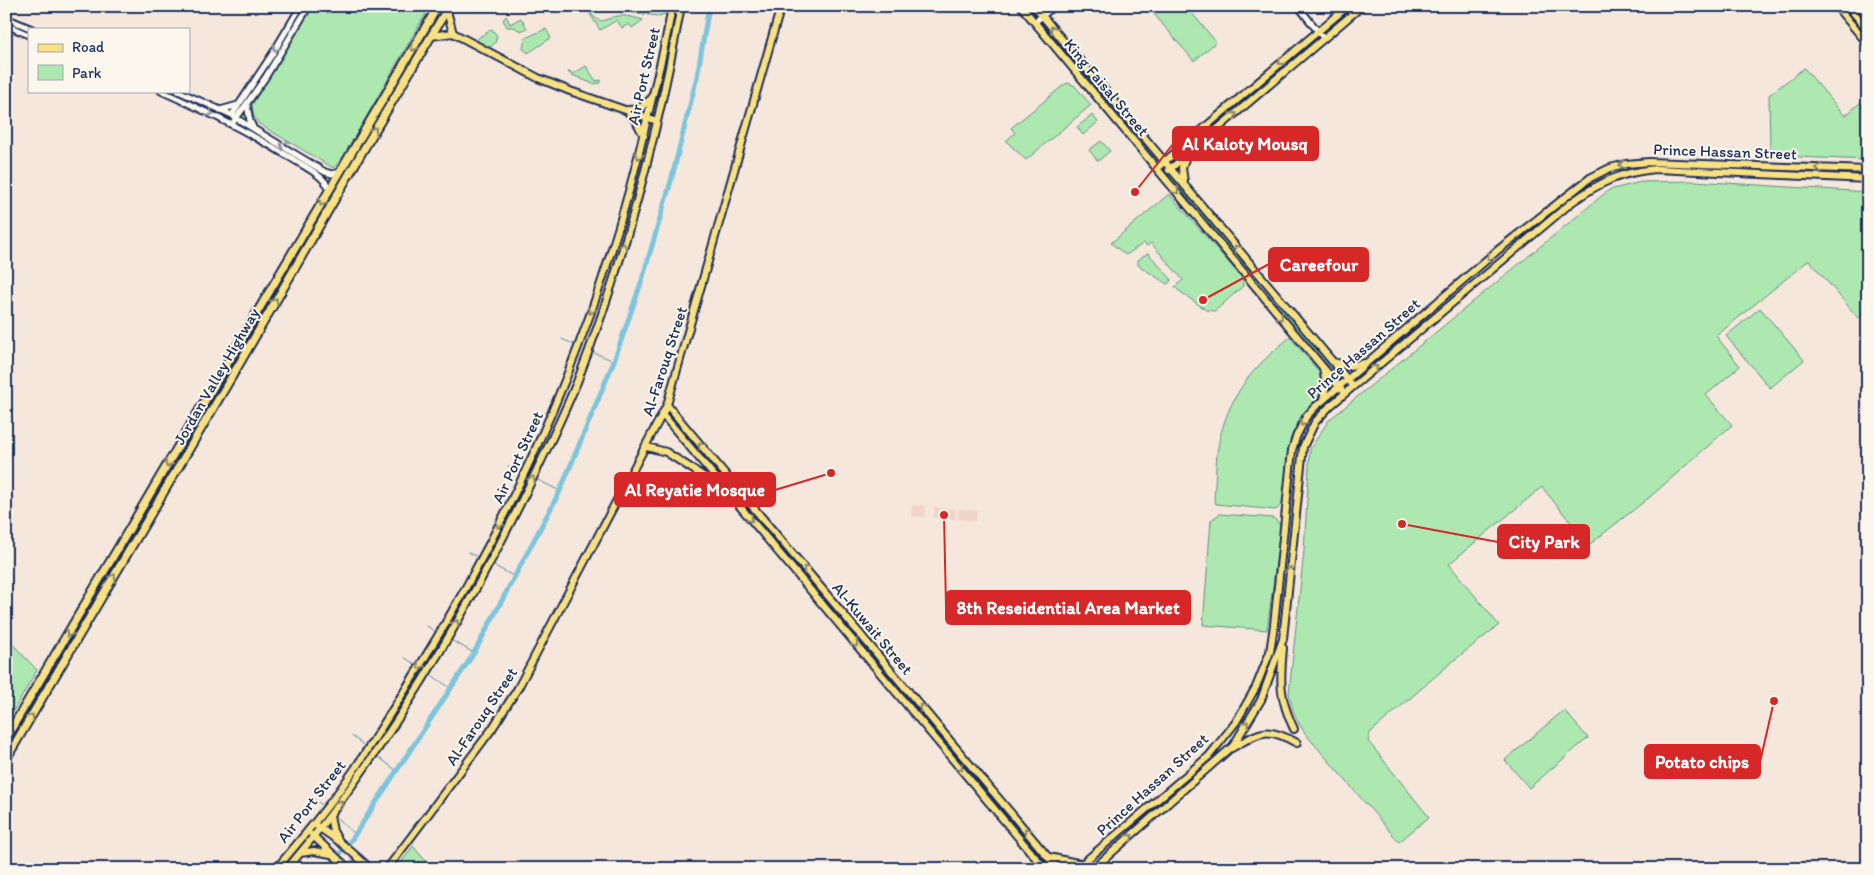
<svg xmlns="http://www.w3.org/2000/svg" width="1874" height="875" font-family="Itim,sans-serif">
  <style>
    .built { fill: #f0d4c8 }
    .green { fill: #ace8af; stroke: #648c86 }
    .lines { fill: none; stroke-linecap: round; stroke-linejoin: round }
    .stream { stroke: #5589aa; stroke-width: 1 }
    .canal { stroke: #7cc5dd; stroke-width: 5 }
    .minor-casing { stroke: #1b2f5e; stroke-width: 9 }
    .major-casing { stroke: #1b2f5e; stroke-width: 10 }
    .highway-casing { stroke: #1b2f5e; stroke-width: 11 }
    .minor { stroke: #fbf7ec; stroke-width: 5 }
    .major { stroke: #f9e181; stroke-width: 6 }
    .highway { stroke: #f9e181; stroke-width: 7 }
    .oneway { stroke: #8a8870 }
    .oneway2 { stroke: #8b93a5 }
    .labels { text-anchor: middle; stroke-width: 4; stroke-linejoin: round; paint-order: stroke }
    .street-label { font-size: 16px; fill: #1b2f5e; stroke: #fbf7ec }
    .leader { fill: none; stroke: #d62828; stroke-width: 2 }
    .callout-dot { fill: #d62828; stroke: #fbf7ec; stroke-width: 2 }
    .callout { fill: #d62828; stroke: #d62828; stroke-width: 2 }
    .callout-label { font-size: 18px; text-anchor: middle; font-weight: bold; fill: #fff }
  </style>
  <rect width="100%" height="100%" fill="#f6e7dc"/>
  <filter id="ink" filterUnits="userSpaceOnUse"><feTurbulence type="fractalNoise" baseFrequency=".02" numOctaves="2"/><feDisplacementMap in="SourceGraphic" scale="10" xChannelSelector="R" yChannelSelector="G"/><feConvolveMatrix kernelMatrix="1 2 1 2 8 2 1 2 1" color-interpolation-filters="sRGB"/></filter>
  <g filter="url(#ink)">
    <path class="built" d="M912,505L926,506L925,517L911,516Z
      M933,507L956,509L955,519L933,517L935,511Z
      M959,509L977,511L976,521L958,519Z"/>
    <path class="green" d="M311,6H430L341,161L333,168L259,124L253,115L252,105Z
      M588,6L592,7V15C603,26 606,18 618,16C626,15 636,18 643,20L632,28L629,24L622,28L617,20L600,30L586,8Z
      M631,6H665V14L659,16L631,13Z
      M1147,6H1186L1216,42L1194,61Z
      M506,16L510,24L521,18L527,28L521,31L514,27H507L503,20Z
      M1044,27L1055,37L1156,160L1049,36L1043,28Z
      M492,29L497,36L495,43L488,49L477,41L479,37Z
      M546,29L551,38L528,53L523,49L525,38Z
      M1311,40H1314L1313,43L1175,160L1170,162L1169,160Z
      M586,66L596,81L601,80V83L593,84L570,74L568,72L570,71L573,74Z
      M1804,68L1845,116L1861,102L1868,125V160L1773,156L1770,151L1769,95Z
      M1068,83L1074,85L1091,105L1026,160L1006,141L1015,133L1011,128L1065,84Z
      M1092,115L1098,122L1083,135L1077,127Z
      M1101,141L1110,151L1098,161L1089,150Z
      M1169,175L1173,178L1256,278L1241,261L1232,255L1168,178Z
      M1694,181L1868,192V311L1858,318L1809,260L1716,336L1740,366L1706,395L1732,425L1651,496L1589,545L1542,487L1449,564L1499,625L1452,662L1370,733L1368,741L1429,817L1399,842L1308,737C1297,723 1292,711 1289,693L1304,551L1310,449L1329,420L1609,190L1641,182Z
      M1169,194L1243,279V286L1215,311L1206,310L1178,290L1175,287L1183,280L1151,243L1147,246L1144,243L1126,255L1111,243Z
      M1148,253L1171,279L1170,282L1167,284L1138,265V260Z
      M1262,287L1277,304L1283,308L1341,377L1340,379L1261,288Z
      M1760,308L1804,360L1770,388L1726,336Z
      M1290,337L1330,385C1287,424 1288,449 1283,503L1276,510L1216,504L1214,499C1216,479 1215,457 1220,437C1232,390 1254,367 1290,337Z
      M1220,514L1273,518L1278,522L1281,527L1267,630L1203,625L1211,520Z
      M6,637L37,670L6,724Z
      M1564,710L1588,738L1529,788L1505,760Z
      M413,846L432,869H396Z"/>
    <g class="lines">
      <path class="stream" d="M562,339L575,345
        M590,351L614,361
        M508,466L521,472
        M536,479L560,491
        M468,552L479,558
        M491,564L515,577
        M427,626L436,632
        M451,640L474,653
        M405,658L418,666
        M430,674L452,689
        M352,736L367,748
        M376,755L397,771
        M313,798L324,807
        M333,815L355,834"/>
      <path class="canal" d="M327,869L352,839L474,653L560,491L614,361L642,280L671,181L697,77L709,6"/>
      <g class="minor-casing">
        <path id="minor" d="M1298,6L1324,39
          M6,18L32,29
          M1035,22L1054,6
          M6,25L29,35
          M161,91C206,111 249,132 291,158C305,167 322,174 330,189
          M178,91L232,115L273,53L301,6
          M247,104L250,121L253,127
          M220,110L238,105
          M234,117L325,172L332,174L340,172
          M232,124L265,78L309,6"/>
      </g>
      <g class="major-casing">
        <path id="major" d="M1021,6L1341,389
          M1034,6L1353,386
          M1836,6L1868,44
          M1848,6L1868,30
          M447,11L453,33
          M431,36L453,33L538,78L570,91L657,121
          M628,110L639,109L652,98
          M628,112L636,121L644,136
          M1157,168L1348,6
          M1169,170L1362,6
          M1184,182L1182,168L1186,156
          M1333,362L1349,366L1365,363
          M1323,368L1326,385L1323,400
          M667,405L1058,869
          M663,415L1045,869
          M647,447L666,452L717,485
          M1283,648C1280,682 1279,698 1294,729
          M1232,748C1262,731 1266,726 1297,743
          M330,816L333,831L339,841
          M317,826L340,842L371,869
          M312,835L349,869
          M300,853L314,851L331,854
          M1049,857L1082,864
          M276,869C303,837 330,805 354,770C376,737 397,703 418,669C523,499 603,314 647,119C656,81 666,45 672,6
          M287,869C380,758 456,633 520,504C540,464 560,423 577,382C624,262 658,133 681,6
          M387,869L492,729L518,688L667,405L781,6
          M1076,869L1209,756L1236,722L1256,687L1270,652L1274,625L1292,450L1296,437L1306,417L1314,408L1498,250L1590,178L1610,168L1626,164L1649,162L1868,170
          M1093,869L1233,746L1261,700L1283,639L1303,447L1315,422L1330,406L1572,202C1600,182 1621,172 1656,169L1868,179"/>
      </g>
      <g class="highway-casing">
        <path id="highway" d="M6,738L438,6
          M6,759L238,366L362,152L449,6"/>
      </g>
      <use href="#minor" class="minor"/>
      <use href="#major" class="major"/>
      <use href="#highway" class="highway"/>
    </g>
    <defs><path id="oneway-chevron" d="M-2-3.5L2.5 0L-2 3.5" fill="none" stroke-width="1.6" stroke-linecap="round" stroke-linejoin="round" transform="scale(1.25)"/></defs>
    <g class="oneway">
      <use href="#oneway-chevron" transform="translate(1053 29) rotate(-130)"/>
      <use href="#oneway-chevron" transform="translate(414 48) rotate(120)"/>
      <use href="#oneway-chevron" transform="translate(1281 62) rotate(139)"/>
      <use href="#oneway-chevron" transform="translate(1234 115) rotate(-40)"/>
      <use href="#oneway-chevron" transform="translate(374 130) rotate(-59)"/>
      <use href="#oneway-chevron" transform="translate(639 156) rotate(104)"/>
      <use href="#oneway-chevron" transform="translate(1622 165) rotate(167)"/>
      <use href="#oneway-chevron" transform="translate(1819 168) rotate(-178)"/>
      <use href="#oneway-chevron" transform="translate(1176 191) rotate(50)"/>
      <use href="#oneway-chevron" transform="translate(322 203) rotate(121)"/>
      <use href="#oneway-chevron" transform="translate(623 246) rotate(-74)"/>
      <use href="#oneway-chevron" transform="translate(1237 248) rotate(-130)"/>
      <use href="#oneway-chevron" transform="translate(1490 257) rotate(140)"/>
      <use href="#oneway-chevron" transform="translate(275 301) rotate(-60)"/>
      <use href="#oneway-chevron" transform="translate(591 311) rotate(111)"/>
      <use href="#oneway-chevron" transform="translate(1280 317) rotate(50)"/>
      <use href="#oneway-chevron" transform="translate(1375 368) rotate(-40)"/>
      <use href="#oneway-chevron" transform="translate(1303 423) rotate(118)"/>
      <use href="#oneway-chevron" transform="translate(701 445) rotate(-130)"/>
      <use href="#oneway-chevron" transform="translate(168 464) rotate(120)"/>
      <use href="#oneway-chevron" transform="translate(532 479) rotate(-64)"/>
      <use href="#oneway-chevron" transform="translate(750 519) rotate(50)"/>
      <use href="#oneway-chevron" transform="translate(499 525) rotate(117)"/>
      <use href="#oneway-chevron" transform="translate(806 569) rotate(-130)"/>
      <use href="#oneway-chevron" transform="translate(1290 570) rotate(-85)"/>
      <use href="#oneway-chevron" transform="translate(113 577) rotate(-59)"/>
      <use href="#oneway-chevron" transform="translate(456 623) rotate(-60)"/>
      <use href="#oneway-chevron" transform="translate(69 634) rotate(120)"/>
      <use href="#oneway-chevron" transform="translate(855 644) rotate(50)"/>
      <use href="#oneway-chevron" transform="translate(420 666) rotate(122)"/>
      <use href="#oneway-chevron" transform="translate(922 707) rotate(-130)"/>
      <use href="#oneway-chevron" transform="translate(31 717) rotate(-59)"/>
      <use href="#oneway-chevron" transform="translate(1246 724) rotate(-59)"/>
      <use href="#oneway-chevron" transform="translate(960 768) rotate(50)"/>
      <use href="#oneway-chevron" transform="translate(340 803) rotate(-53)"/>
      <use href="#oneway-chevron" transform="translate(1027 831) rotate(-130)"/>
      <use href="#oneway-chevron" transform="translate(1130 837) rotate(-41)"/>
    </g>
    <g class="oneway2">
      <use href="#oneway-chevron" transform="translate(276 48) rotate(121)"/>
      <use href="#oneway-chevron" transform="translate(210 113) rotate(25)"/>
      <use href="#oneway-chevron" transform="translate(283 145) rotate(-149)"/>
    </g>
  </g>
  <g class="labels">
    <g class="street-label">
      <text transform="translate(643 76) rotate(-77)" y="6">Air Port Street</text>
      <text transform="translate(1107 87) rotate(50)" y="6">King Faisal Street</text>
      <text transform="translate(1725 151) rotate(2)" y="6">Prince Hassan Street</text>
      <text transform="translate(1363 348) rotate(-41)" y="6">Prince Hassan Street</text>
      <text transform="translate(664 361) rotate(-72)" y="6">Al-Farouq Street</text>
      <text transform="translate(216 376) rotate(-60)" y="6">Jordan Valley Highway</text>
      <text transform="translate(517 457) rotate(-65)" y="6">Air Port Street</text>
      <text transform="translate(873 628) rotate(50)" y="6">Al-Kuwait Street</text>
      <text transform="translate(481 716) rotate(-56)" y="6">Al-Farouq Street</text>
      <text transform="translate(1152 784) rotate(-42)" y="6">Prince Hassan Street</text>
      <text transform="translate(311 801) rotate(-52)" y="6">Air Port Street</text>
    </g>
  </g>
  <path class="leader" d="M1135 192L1173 144M1203 300L1269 264M831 473L775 490M1402 524L1498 542M944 515L946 607M1774 701L1760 762"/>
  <g class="callout-dot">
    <circle cx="1135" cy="192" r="5"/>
    <circle cx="1203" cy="300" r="5"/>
    <circle cx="831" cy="473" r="5"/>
    <circle cx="1402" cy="524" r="5"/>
    <circle cx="944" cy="515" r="5"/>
    <circle cx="1774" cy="701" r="5"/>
  </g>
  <g class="callout">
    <rect x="1173" y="127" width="145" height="33" rx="5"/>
    <rect x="1269" y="248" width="99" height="33" rx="5"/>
    <rect x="615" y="473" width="160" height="33" rx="5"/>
    <rect x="1498" y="525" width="91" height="33" rx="5"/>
    <rect x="946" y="591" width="244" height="33" rx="5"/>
    <rect x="1645" y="745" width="115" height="33" rx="5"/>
  </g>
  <g class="callout-label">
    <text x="1245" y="150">Al Kaloty Mousq</text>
    <text x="1319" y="271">Careefour</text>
    <text x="695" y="496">Al Reyatie Mosque</text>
    <text x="1544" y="548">City Park</text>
    <text x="1068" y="614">8th Reseidential Area Market</text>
    <text x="1702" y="768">Potato chips</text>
  </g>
  <rect width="1874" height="875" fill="none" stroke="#fbf7ec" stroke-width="25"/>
  <rect x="12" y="12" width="1849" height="850" fill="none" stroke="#1b2f5e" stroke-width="2" filter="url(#ink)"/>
  <rect x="28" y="28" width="162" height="65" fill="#fbf7ec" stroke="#a1a7b3"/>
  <rect x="38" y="44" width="25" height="8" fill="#f9e181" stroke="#a1a7b3"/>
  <text x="72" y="52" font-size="15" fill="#1b2f5e">Road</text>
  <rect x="38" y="65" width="25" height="15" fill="#ace8af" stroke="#a1a7b3"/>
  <text x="72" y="78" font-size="15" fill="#1b2f5e">Park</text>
</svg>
